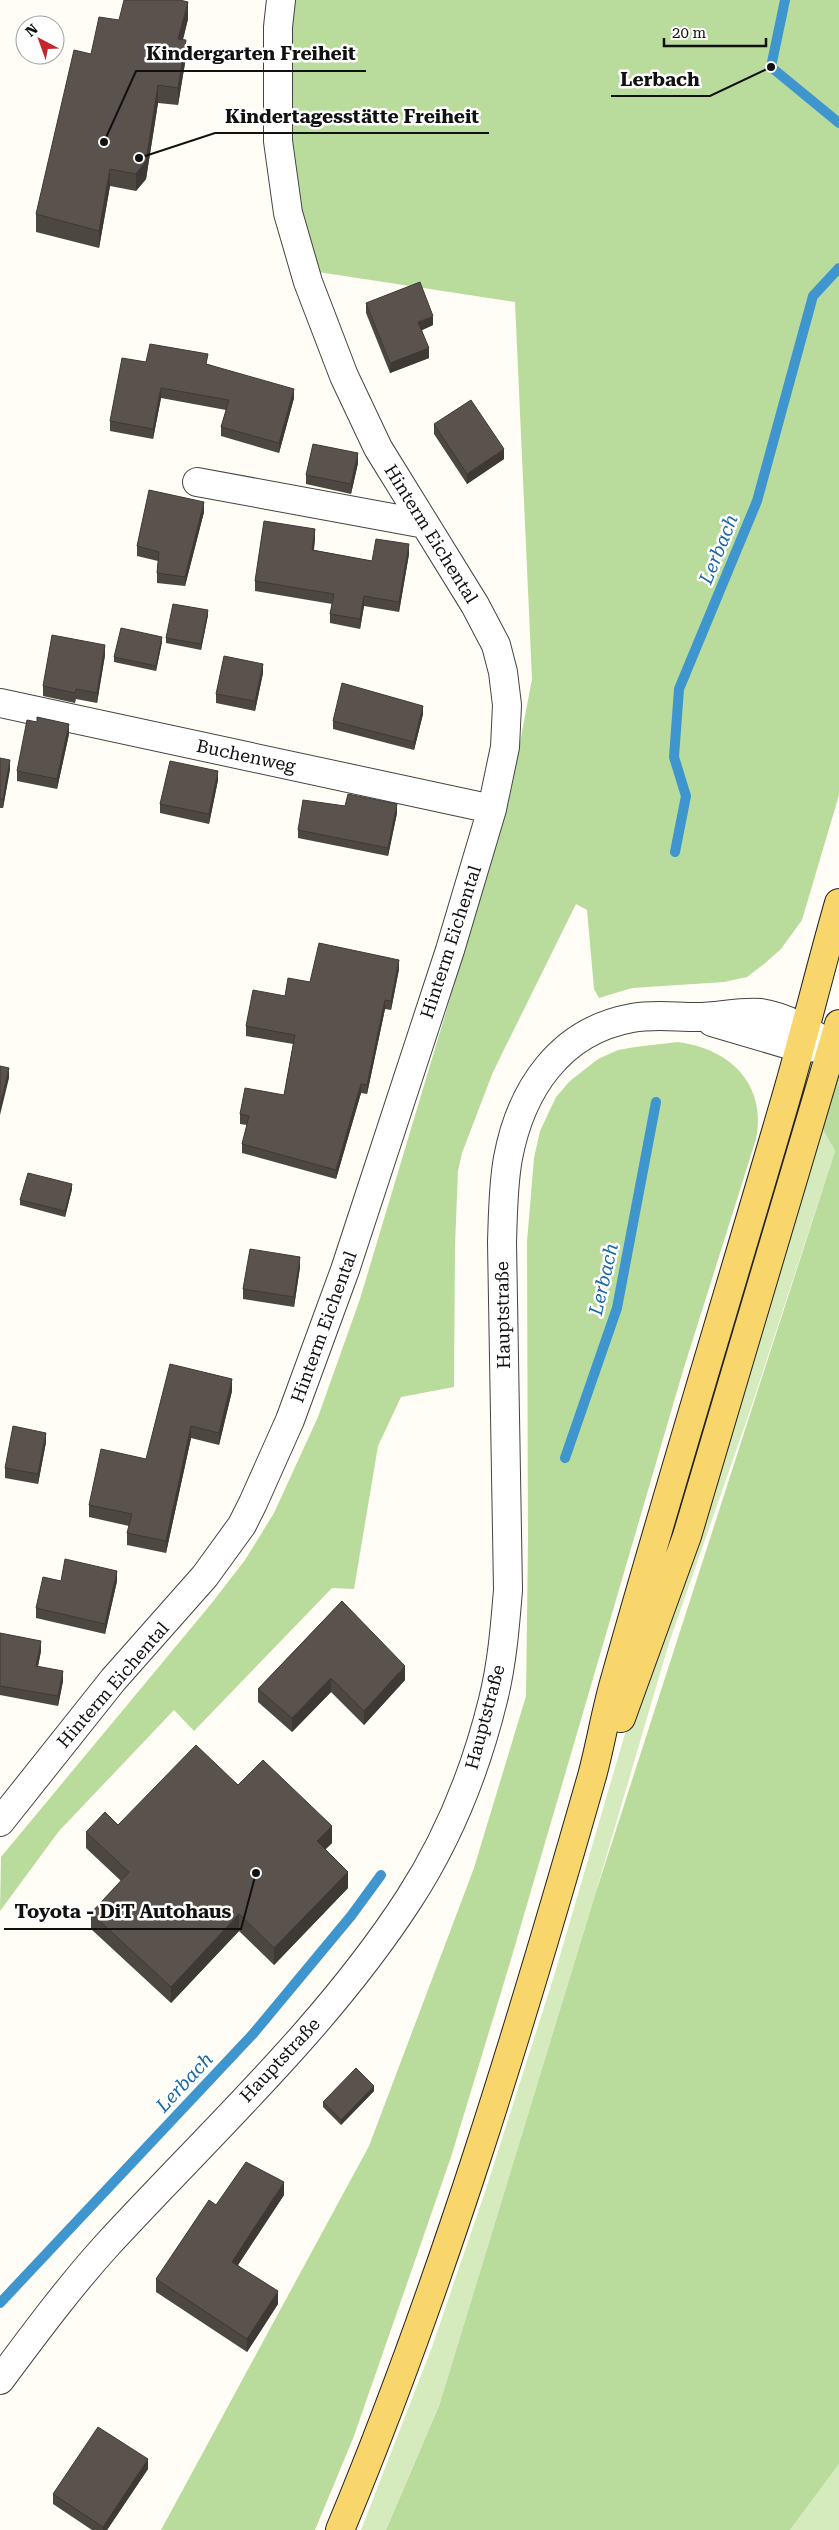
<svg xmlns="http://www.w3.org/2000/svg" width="839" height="2530" font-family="'Roboto Serif',serif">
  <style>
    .green { fill: #d5ebbd }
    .forest { fill: #b9dc9c }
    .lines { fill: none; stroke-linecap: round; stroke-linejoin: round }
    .stream { stroke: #3f96cf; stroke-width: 10 }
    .minor-casing { stroke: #444; stroke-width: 30 }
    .major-casing { stroke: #222; stroke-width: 30 }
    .minor { stroke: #fff; stroke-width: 28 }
    .major { stroke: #f9d66b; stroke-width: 28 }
    .wall { fill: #4d4742 }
    .shaded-wall { fill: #3f3936 }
    .building { fill: #5a524d; stroke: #3f3936 }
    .labels { text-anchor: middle; stroke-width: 5; stroke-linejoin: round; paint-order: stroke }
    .street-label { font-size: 18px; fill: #111; stroke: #fff }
    .water-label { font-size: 19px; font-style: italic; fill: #1768a6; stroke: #fff }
    .leader { fill: none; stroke: #111; stroke-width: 2 }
    .callout-dot { fill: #111; stroke: #fff; stroke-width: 2 }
    .callout-label { font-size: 19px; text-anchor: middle; font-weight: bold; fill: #111; stroke: #fff; stroke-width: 5; stroke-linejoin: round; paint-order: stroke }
  </style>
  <rect width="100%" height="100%" fill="#fffdf5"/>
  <path class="green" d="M821,1126L835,1151L751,1408L669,1643L595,1895L439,2406L386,2530H361L432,2347L486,2189L554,1976L629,1720Z
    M839,2464V2530H790Z"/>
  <path class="forest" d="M294,0H839V795L802,920L781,949L764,964L747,977L724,982L632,988L599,998L594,989L587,910L576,904L493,1072L462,1153L458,1171L455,1245L454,1387L401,1397L378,1446L354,1589L332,1588L194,1731L174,1710L59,1831L0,1911L1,1857L211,1604L245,1560L274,1513L318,1417L360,1299L508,805L532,679L515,302L318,272C309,239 299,206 293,172C283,116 290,56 294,0Z
    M678,1042C730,1049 767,1084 756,1139L682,1374L509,1966L451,2157L354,2436L315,2530H161L369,2146L474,1868L526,1696L528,1540L527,1242L534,1158L540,1131L556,1097L570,1081L598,1059L618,1050L635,1047Z
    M839,1067V2464L790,2530H386L439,2406L595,1895L835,1151L821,1126Z"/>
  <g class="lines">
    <path class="stream" d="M785,0L771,67L839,123
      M675,852L686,796L674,757L679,689L757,501L813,296L839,268
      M565,1458L617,1308L656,1102
      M0,2303L253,2034L351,1916L381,1875"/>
    <g class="minor-casing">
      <path id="minor" d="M197,482L425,524
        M0,703L492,809
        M712,1022L800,1048L822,1047
        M0,1822L113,1680L205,1576L242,1525L253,1503L290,1420L345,1270L450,950L492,809L505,747L507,705L503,672L496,645L475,605L378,448L344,376L308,282L288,213L278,141V27L281,0
        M0,2380C35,2333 69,2287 108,2244C211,2132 326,2027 409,1899C448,1839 476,1769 493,1700C502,1664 505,1627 508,1590L502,1242C503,1214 503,1185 508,1158C521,1089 560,1031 632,1018C653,1014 675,1017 697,1017C718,1017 740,1011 761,1013C788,1017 811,1032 832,1047"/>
    </g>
    <g class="major-casing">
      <path id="major" d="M621,1718L687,1536L839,1024
        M340,2530C441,2288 520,2028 592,1776C601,1743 606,1709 616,1676C670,1484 729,1293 785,1101C804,1036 820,969 839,903"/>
    </g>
    <use href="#minor" class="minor"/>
    <use href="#major" class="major"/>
  </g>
  <path class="wall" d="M188,19L183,40L186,57L178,105L158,103L146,179L136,191L110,186L99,248L36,232V214L91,54L119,20Z
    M366,303L433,325L422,330L429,358L390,373L366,313Z
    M146,362L208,364L294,398L279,453L221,436V427L226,410L161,398L153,439L110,431V421Z
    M434,424L504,459L467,484L434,434Z
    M358,463L351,494L306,484V475Z
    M204,512L185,586L157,583V573L158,561L137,556V546Z
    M315,539L314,550L372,561L409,554L399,612L364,606L360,629L330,623V614L332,604L255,591V581Z
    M208,615L201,650L166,643V638Z
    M162,642L156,671L114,662V657Z
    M105,655L97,703L76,699L75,703L43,696V686Z
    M263,673L255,711L216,703V694Z
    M423,714L414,750L333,729V721Z
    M69,734L57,789L17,781V771Z
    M0,758L10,769L3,808H0Z
    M218,780L209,824L160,813V804Z
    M345,806L397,813L388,856L298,838V830Z
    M399,969L391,1010L385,1009L367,1094L361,1093L336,1179L242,1153V1144L247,1125L240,1124V1114L284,1095L293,1044L246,1036V1026L285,996L310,982Z
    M72,1189L65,1217L20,1205V1200Z
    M300,1267L294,1307L243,1299V1289Z
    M232,1391L219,1445L191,1438L166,1553L127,1545V1533L129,1526L89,1517V1505L146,1459Z
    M46,1442L38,1484L5,1478V1468Z
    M117,1581L105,1634L36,1618V1608Z
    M342,1601L405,1680L364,1725L331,1692L292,1732L258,1702V1689Z
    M0,1633L41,1651L38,1666L63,1681L58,1706L0,1695Z
    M238,1785L332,1843L325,1849L348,1888L274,1965L239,1931L171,2003L91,1929V1913L121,1881L86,1848V1832L118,1825Z
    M374,2091L341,2125L323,2107V2102Z
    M284,2195L238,2265L278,2304L247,2352L156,2292V2279L216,2205Z
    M148,2469L107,2530H92L53,2504V2494Z"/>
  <path class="shaded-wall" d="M188,2V19L178,57V39Z
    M186,40V57L178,105V88Z
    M158,85V103L146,179L136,191V174Z
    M110,169V186L99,248V231Z
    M433,316V325L418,332V322Z
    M429,348V358L390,373V363Z
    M161,388V398L153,439V429Z
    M294,389V398L279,453V443Z
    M504,449V459L467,484V474Z
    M358,453V463L351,494V484Z
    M204,502V512L185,586V577Z
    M315,529V539L312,560V550Z
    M409,544V554L399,612V602Z
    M364,596V606L360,629V619Z
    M208,610V615L201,650V644Z
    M162,637V642L156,671V666Z
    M105,645V655L97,703V693Z
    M263,664V673L255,711V701Z
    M423,706V714L414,750V742Z
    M69,724V734L57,789V779Z
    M10,760V769L3,808V799Z
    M218,771V780L209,824V814Z
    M397,804V813L388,856V848Z
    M399,960V969L391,1010V1001Z
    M385,1000V1009L367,1094V1085Z
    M9,1068V1078L0,1115V1106Z
    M361,1084V1093L336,1179V1170Z
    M72,1184V1189L65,1217V1211Z
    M300,1257V1267L294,1307V1297Z
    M232,1379V1391L219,1445V1433Z
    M191,1426V1438L166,1553V1541Z
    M46,1433V1442L38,1484V1474Z
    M117,1571V1581L105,1634V1624Z
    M41,1641V1651L36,1676V1666Z
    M405,1666V1680L364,1725V1711Z
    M63,1671V1681L58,1706V1696Z
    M331,1678V1692L292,1732V1718Z
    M332,1826V1843L317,1858V1841Z
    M348,1872V1888L274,1965V1948Z
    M239,1914V1931L171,2003V1987Z
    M374,2086V2091L341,2125V2120Z
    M284,2182V2195L232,2274V2262Z
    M278,2291V2304L247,2352V2339Z
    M148,2459V2469L107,2530H103V2527Z"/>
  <path class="building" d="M124,0H180L188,2L178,39L186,40L178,88L158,85L146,161L136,174L110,169L99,231L36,214L74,50L91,54L99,17L119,20Z
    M420,282L433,316L418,322L429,348L390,363L366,303Z
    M150,344L208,354L206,364L294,389L279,443L221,427L229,400L161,388L153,429L110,421L122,358L146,362Z
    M471,400L504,449L467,474L434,424Z
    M313,444L358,453L351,484L306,475Z
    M149,490L204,502L185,577L157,573L159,552L137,546Z
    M264,521L315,529L312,550L372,561L376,539L409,544L399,602L364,596L360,619L330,614L334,594L255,581Z
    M173,604L208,610L201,644L166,638Z
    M121,628L162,637L156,666L114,657Z
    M52,635L105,645L97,693L76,689L75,693L43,686Z
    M224,656L263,664L255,701L216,694Z
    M342,683L423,706L414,742L333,721Z
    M37,717L69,724L57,779L17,771L27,720L37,722Z
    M0,758L10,760L3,799H0Z
    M170,761L218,771L209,814L160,804Z
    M348,794L397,804L388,848L298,830L303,800L345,806Z
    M319,943L399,960L391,1001L385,1000L367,1085L361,1084L336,1170L242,1144L249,1116L240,1114L245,1088L284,1095L295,1035L246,1026L253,990L285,996L288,978L310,982Z
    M0,1066L9,1068L0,1106Z
    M28,1173L72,1184L65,1211L20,1200Z
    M250,1249L300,1257L294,1297L243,1289Z
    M170,1364L232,1379L219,1433L191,1426L166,1541L127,1533L132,1514L89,1505L101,1449L146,1459Z
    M13,1426L46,1433L38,1474L5,1468Z
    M65,1559L117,1571L105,1624L36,1608L43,1577L61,1581Z
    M342,1601L405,1666L364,1711L331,1678L292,1718L258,1689Z
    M0,1633L41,1641L36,1666L63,1671L58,1696L0,1686Z
    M196,1745L238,1785L263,1760L332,1826L317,1841L348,1872L274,1948L239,1914L171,1987L91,1913L129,1872L86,1832L105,1812L118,1825Z
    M356,2068L374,2086L341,2120L323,2102Z
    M246,2162L284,2182L232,2262L278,2291L247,2339L156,2279L209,2200L216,2205Z
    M98,2427L148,2459L103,2527L53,2494Z"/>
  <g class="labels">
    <g class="street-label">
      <text transform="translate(431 534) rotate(58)" y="6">Hinterm Eichental</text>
      <text transform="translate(246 756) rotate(12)" y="6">Buchenweg</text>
      <text transform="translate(451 942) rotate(-72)" y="6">Hinterm Eichental</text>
      <text transform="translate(503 1315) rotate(-91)" y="6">Hauptstraße</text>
      <text transform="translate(324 1327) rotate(-70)" y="6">Hinterm Eichental</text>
      <text transform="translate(113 1685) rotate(-49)" y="6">Hinterm Eichental</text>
      <text transform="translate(485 1717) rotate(-75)" y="6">Hauptstraße</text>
      <text transform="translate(280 2060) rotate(-47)" y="6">Hauptstraße</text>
    </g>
    <g class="water-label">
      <text transform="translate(718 549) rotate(-68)" y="7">Lerbach</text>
      <text transform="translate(603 1279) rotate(-77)" y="7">Lerbach</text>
      <text transform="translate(184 2082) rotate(-47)" y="7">Lerbach</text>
    </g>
  </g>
  <path class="leader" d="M104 142L136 71H366M771 67L710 96H611M139 158L215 133H489M256 1873L241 1929H4"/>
  <g class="callout-dot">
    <circle cx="104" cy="142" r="5"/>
    <circle cx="771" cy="67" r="5"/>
    <circle cx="139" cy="158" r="5"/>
    <circle cx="256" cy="1873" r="5"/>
  </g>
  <g class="callout-label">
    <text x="251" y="60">Kindergarten Freiheit</text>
    <text x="660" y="86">Lerbach</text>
    <text x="352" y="123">Kindertagesstätte Freiheit</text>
    <text x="123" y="1918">Toyota - DiT Autohaus</text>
  </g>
  <g transform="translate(40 40) rotate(319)"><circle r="24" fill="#ffffff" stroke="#a0a0a0"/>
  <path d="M0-4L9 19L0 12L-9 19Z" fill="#c4262e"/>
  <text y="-8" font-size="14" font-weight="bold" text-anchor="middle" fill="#111111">N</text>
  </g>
  <path d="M664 38v8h102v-8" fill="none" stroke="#111111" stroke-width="2.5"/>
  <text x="672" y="38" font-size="15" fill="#111111" stroke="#ffffff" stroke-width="4" paint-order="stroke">20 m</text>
</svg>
